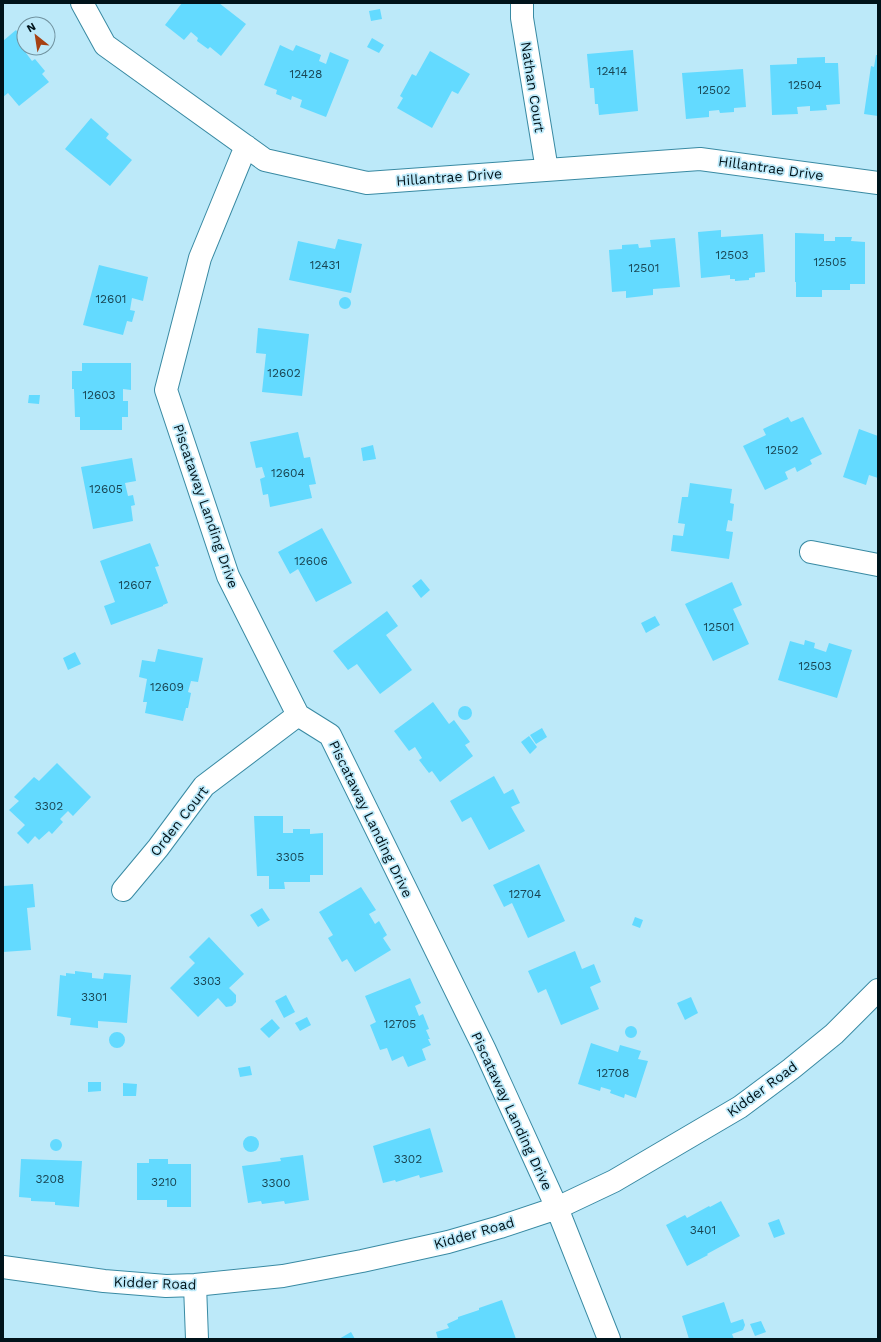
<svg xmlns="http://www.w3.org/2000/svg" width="881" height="1342" font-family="'Work Sans',sans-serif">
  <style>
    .building { fill: #63daff }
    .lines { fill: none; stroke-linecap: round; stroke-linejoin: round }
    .minor-casing { stroke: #398aa3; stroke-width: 24 }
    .minor { stroke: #fff; stroke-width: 22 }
    .labels { text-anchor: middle; stroke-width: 3.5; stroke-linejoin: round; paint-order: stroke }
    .number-label { font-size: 12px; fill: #194553 }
    .street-label { font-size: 14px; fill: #00131a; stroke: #bce9f9 }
  </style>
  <rect width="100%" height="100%" fill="#bce9f9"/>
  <path class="building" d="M182,3H219L246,24L221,56L210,47L208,49L197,41L198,38L191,32L184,40L165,25Z
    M380,9L382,19L371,21L369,11Z
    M16,30L24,41V48H30L31,49L26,53L32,61L35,59L45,71L42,74L49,82L19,106L8,93L3,97V41Z
    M372,38L384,45L379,53L367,47Z
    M280,45L293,51L296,45L321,55L319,61L326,64L330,52L349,60L326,117L300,107L302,100L292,96L291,100L276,94L277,90L264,85Z
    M633,50L638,111L599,115L598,104H595L594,88H590L587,54Z
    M430,51L470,74L458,94L452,91L432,128L397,108L403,98L400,96L412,74L416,76Z
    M876,55H878V116L864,114L871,66L874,67Z
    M825,57V63H838L840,104L826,105L827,110L810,111V106L797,107L798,114L772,115L770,65L797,64V58Z
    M743,69L746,107L734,108V112L720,113L719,110L709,111V117L686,119L682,73Z
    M91,118L109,134L106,138L132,160L110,186L65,149Z
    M721,230V237L763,234L765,272L755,273V277L749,278V280L735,281V279H730V275L701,278L698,232Z
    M795,233L824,234V241H835V237H852L851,241L865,242V284H850V290H822V297H796V282H795Z
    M675,238L680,287L653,289V295L626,298V291L612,292L609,250L622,249V245L638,244L639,248L651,247L650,240Z
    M338,239L362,244L351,293L289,280L298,241L335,249Z
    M99,265L148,277L143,301L132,298L130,310L135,311L132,322L127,321L123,335L83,325Z
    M339 303a6 6 0 1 1 12 0a6 6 0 1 1-12 0Z
    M258,328L309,334L302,396L262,392L266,354L256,353Z
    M82,363H131V390L123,389V401H128V417H122V430H80V417H75L74,389H72V371H82Z
    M29,395H40L39,404L28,403Z
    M788,417L791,422L803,417L822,454L810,460L812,464L797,472L795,467L785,472L788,479L765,490L743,446L766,435L763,429Z
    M859,429L878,436V478L869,475L866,485L843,477Z
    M298,432L304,458L310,457L316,484L309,485L312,498L270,507L268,494L263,495L260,479L265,477L262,467L256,468L250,442Z
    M373,445L376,459L363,461L361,448Z
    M132,458L136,481L125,483L128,496L133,495L135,505L131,506L133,521L93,529L81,467Z
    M690,483L732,489L730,503L734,504L732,521L728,520L726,531L733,532L729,559L671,551L673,535L683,536L685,524L678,523L682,497H688Z
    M322,528L352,583L316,602L298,569L290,574L278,552Z
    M150,543L159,566L155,567L168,603L163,605V606L111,625L104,606L115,602L100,561Z
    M421,579L430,590L421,598L412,586Z
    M732,582L742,605L733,609L749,644L713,661L685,604Z
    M387,611L398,626L386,635L412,670L380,694L357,664L348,670L333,651Z
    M655,616L660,625L646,633L641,623Z
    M805,640L815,643L814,648L826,652L829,643L852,650L837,698L778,680L790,641L804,645Z
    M158,649L203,658L198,682L191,681L188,692L191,693L188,708H186L183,721L145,713L147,702H143L147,679L139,677L142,660L155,662Z
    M75,652L81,664L68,670L63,658Z
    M433,702L449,724L454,720L470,742L465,745L473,756L440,782L432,771L429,773L419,760L422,758L415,747L409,751L394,731Z
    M458 713a7 7 0 1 1 14 0a7 7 0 1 1-14 0Z
    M542,728L547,737L536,744L530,735Z
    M529,736L537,747L530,754L521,742Z
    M57,763L91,797L73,816L68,811L60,819L63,822L52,834L49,831L39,840L35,836L28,844L17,833L25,825L9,810L19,801L14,797L34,777L39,781Z
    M494,776L504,794L513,789L520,803L511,807L525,831L489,850L471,817L462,822L450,801Z
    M254,816H283V833H293V829H310V834L323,833V875H310V882H284L285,889H269V876H257Z
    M539,864L565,921L528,938L512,903L504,907L493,885Z
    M33,884L35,907L27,908L31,950L3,952V886Z
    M361,887L376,910L369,914L375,924L379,921L387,935L383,938L391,950L355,972L347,959L342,962L328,938L333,935L319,912Z
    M262,908L270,920L258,927L250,915Z
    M635,917L643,920L640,928L632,925Z
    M209,937L244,974L229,988L236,995V1002L232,1006L226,1007L218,998L198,1017L170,988L195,963L189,957Z
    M575,951L582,969L594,964L601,982L590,987L599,1009L561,1025L546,989L538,993L528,971Z
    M75,971L92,973V978L103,979L104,973L131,975L127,1023L98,1021V1028L70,1025L71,1018L57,1016L60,975L66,976V973L75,974Z
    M410,978L421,1003L415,1006L419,1016L423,1014L429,1029L426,1030L430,1039H428L431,1045L422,1049L426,1060L408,1067L403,1056L392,1061L387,1048L380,1050L370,1025L376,1022L365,996Z
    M286,995L295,1012L284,1018L275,1001Z
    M691,997L698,1013L685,1020L677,1003Z
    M307,1017L311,1025L300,1031L295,1023Z
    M272,1019L280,1028L269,1038L260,1029Z
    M625 1032a6 6 0 1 1 12 0a6 6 0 1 1-12 0Z
    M109 1040a8 8 0 1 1 16 0a8 8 0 1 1-16 0Z
    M591,1043L618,1052L620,1045L641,1051L638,1059L648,1061L636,1098L625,1094L624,1098L610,1093L611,1090L601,1087L600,1091L578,1084Z
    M250,1066L252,1075L240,1077L238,1068Z
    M88,1082H101V1091L88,1092Z
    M123,1083L137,1084L136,1096H123Z
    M430,1128L443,1172L420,1178L419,1175L396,1182L395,1180L383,1183L373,1146Z
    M243 1144a8 8 0 1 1 16 0a8 8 0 1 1-16 0Z
    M50 1145a6 6 0 1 1 12 0a6 6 0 1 1-12 0Z
    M303,1155L309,1200L285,1204L284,1201L262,1204L261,1201L248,1203L242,1166L281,1161L280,1158Z
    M21,1159L82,1161L79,1207L55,1205V1202L31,1201V1198L19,1197Z
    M149,1159H168V1164H191V1207H167V1200H137V1163H149Z
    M721,1201L740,1236L707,1254L708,1255L687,1266L666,1225L685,1215L687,1218L709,1206L710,1207Z
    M779,1219L785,1234L774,1238L768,1223Z
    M502,1300L516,1339H438L436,1332L449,1328L447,1324L458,1319V1317L479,1310V1308Z
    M724,1302L731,1323L743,1319L745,1325L743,1330L732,1334L734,1339H689L682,1316Z
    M761,1321L766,1332L755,1336L750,1324Z
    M351,1332L355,1339H339Z"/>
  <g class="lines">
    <g class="minor-casing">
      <path id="minor" d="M82,3L105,45L265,160L367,183L700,159L878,183
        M522,3V18L547,170
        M246,146L200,258L166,390L228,576L298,715L330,735L484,1048L557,1208L609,1339
        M811,552L878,565
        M123,890L158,848L204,786L298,715
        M3,1267L104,1281L166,1286L195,1285L283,1276L362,1261L448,1242L500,1227L557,1208L614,1181L740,1107L791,1069L834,1034L878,990
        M195,1285L197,1339"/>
    </g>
    <use href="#minor" class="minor"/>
  </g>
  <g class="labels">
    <g class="number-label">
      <text x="612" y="75">12414</text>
      <text x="306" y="78">12428</text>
      <text x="805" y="89">12504</text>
      <text x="714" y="94">12502</text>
      <text x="732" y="259">12503</text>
      <text x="830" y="266">12505</text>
      <text x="325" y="269">12431</text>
      <text x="644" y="272">12501</text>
      <text x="111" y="303">12601</text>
      <text x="284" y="377">12602</text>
      <text x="99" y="399">12603</text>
      <text x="782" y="454">12502</text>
      <text x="288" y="477">12604</text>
      <text x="106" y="493">12605</text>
      <text x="311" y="565">12606</text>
      <text x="135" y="589">12607</text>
      <text x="719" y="631">12501</text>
      <text x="815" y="670">12503</text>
      <text x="167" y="691">12609</text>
      <text x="49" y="810">3302</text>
      <text x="290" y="861">3305</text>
      <text x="525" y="898">12704</text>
      <text x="207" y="985">3303</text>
      <text x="94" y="1001">3301</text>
      <text x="400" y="1028">12705</text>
      <text x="613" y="1077">12708</text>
      <text x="408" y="1163">3302</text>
      <text x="50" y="1183">3208</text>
      <text x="164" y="1186">3210</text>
      <text x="276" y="1187">3300</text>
      <text x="703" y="1234">3401</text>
    </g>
    <g class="street-label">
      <text transform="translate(533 87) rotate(81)" y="5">Nathan Court</text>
      <text transform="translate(771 168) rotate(8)" y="5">Hillantrae Drive</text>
      <text transform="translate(449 177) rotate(-4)" y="5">Hillantrae Drive</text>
      <text transform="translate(206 506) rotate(71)" y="5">Piscataway Landing Drive</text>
      <text transform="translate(371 819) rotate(64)" y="5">Piscataway Landing Drive</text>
      <text transform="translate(179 821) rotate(-52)" y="5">Orden Court</text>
      <text transform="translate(762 1089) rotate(-36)" y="5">Kidder Road</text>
      <text transform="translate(512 1111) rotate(65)" y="5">Piscataway Landing Drive</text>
      <text transform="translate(474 1233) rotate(-16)" y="5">Kidder Road</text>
      <text transform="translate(155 1283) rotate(2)" y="5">Kidder Road</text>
    </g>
  </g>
  <rect width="881" height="1342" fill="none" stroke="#00131a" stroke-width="8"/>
  <g transform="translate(36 36) rotate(330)"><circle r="19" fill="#bce9f9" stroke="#7193a0"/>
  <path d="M0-3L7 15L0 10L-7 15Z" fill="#a64113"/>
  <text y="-6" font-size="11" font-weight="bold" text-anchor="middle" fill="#00131a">N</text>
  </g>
</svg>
